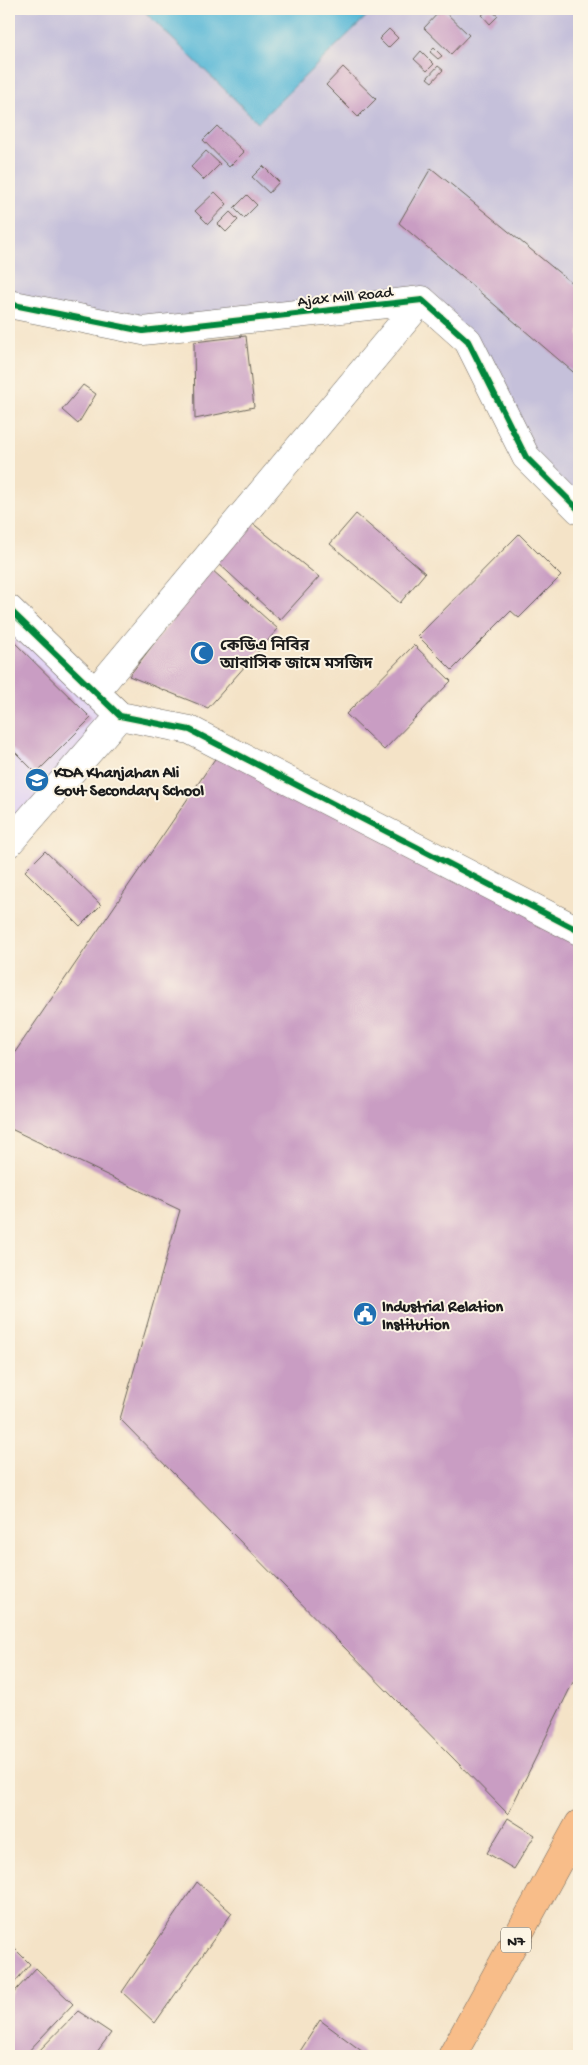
<svg xmlns="http://www.w3.org/2000/svg" width="588" height="2065" font-family="'Gochi Hand','Noto Sans Bengali',sans-serif">
  <style>
    .built { fill: #e2d4f3 }
    .industrial { fill: #c5c0da }
    .water { fill: #59b8d7; stroke: #3a6a7a }
    .building { fill: #c99dc3 }
    .lines { fill: none; stroke-linecap: round; stroke-linejoin: round }
    .street-casing { stroke: #686258; stroke-width: 29 }
    .highway-casing { stroke: #686258; stroke-width: 29 }
    .street { stroke: #fff; stroke-width: 28 }
    .highway { stroke: #f8bd89; stroke-width: 28 }
    .cycleway-casing { stroke: #fcf5e5; stroke-width: 9 }
    .cycleway { stroke: #00873e; stroke-width: 6 }
    .labels { text-anchor: middle; stroke-width: 4; stroke-linejoin: round; paint-order: stroke }
    .shield { fill: #fcf5e5; stroke: #5f5d58; stroke-width: 1 }
    .shield-label { font-size: 15px; font-weight: bold; fill: #1c1c1c }
    .street-label { font-size: 16px; fill: #1c1c1c; stroke: #fcf5e5 }
    .poi-label { font-size: 16px; font-weight: bold; fill: #1c1c1c; stroke: #fcf5e5; text-anchor: start }
  </style>
  <rect width="100%" height="100%" fill="#fcf5e5"/>
  <filter id="ink" filterUnits="userSpaceOnUse"><feTurbulence type="fractalNoise" baseFrequency=".02" numOctaves="2"/><feDisplacementMap in="SourceGraphic" scale="10" xChannelSelector="R" yChannelSelector="G"/><feConvolveMatrix kernelMatrix="1 2 1 2 8 2 1 2 1" color-interpolation-filters="sRGB"/></filter>
  <filter id="wash" filterUnits="userSpaceOnUse"><feTurbulence type="fractalNoise" baseFrequency=".0096" numOctaves="4" result="noise"/><feDisplacementMap in="SourceGraphic" scale="20" xChannelSelector="R" yChannelSelector="G"/><feGaussianBlur stdDeviation="1.12" result="paint"/><feColorMatrix in="noise" values="0 0 0 0 0 0 0 0 0 0 0 0 0 0 0 0 0 1.4 0 .05"/><feComposite in="paint" operator="in"/></filter>
  <g filter="url(#wash)">
    <rect width="100%" height="100%" fill="#f4e3c7"/>
    <path class="built" d="M9,617L120,716L9,843Z"/>
    <path class="industrial" d="M9,9H579V510L526,457L468,341L422,300L143,331L9,304Z"/>
    <path class="water" d="M151,9H374L258,122L146,13Z"/>
    <g id="blocks">
      <path class="building" d="M442,9L469,35L451,54L424,28Z
        M489,9L498,16L490,24L482,15Z
        M389,29L398,38L388,48L379,39Z
        M434,48L442,56L438,59L430,52Z
        M421,51L434,64L427,71L414,59Z
        M438,66L443,70L432,82L427,78Z
        M343,67L376,99L358,117L326,85Z
        M217,126L244,152L229,167L203,140Z
        M206,151L220,164L204,180L191,167Z
        M263,166L279,182L269,193L252,177Z
        M431,168L579,289V377L399,223Z
        M215,192L227,204L208,224L195,211Z
        M247,195L257,205L244,218L234,208Z
        M230,212L238,220L226,232L218,224Z
        M246,336L254,407L195,419L194,342Z
        M83,385L96,394L78,424L62,410Z
        M356,514L425,573L400,603L330,544Z
        M251,522L319,577L280,620L216,561Z
        M519,534L561,576L519,618L511,611L452,670L418,636Z
        M211,569L278,629L208,708L129,676Z
        M9,637L91,718L36,773L9,746Z
        M414,645L451,681L384,750L346,714Z
        M223,747L579,935V1670L508,1814L120,1419L180,1210L9,1128V1061Z
        M45,851L101,905L80,926L25,871Z
        M508,1818L535,1835L514,1869L487,1853Z
        M197,1882L232,1913L155,2023L122,1992Z
        M9,1943L30,1964L9,1989Z
        M36,1968L73,2004L24,2056H9V1998Z
        M78,2011L111,2033L94,2056H34Z
        M320,2020L363,2052L361,2056H297Z"/>
    </g>
  </g>
  <g filter="url(#ink)">
    <use href="#blocks" fill-opacity="0" stroke="#686258" stroke-width="1"/>
    <g class="lines">
      <g class="street-casing">
        <path id="street" d="M9,304L143,331L422,300L468,341L526,457L579,510
          M9,609L120,716L190,730L579,931
          M95,692L422,300
          M9,843L120,716"/>
      </g>
      <g class="highway-casing">
        <path id="highway" d="M452,2056L579,1824"/>
      </g>
      <use href="#street" class="street"/>
      <use href="#highway" class="highway"/>
      <g class="cycleway-casing">
        <path id="cycleway" d="M9,304L143,331L422,300L468,341L526,457L579,510
          M9,609L120,716L190,730L579,931"/>
      </g>
      <use href="#cycleway" class="cycleway"/>
    </g>
  </g>
  <defs>
    <g id="mosque-disc" transform="scale(1.25)"><circle r="9.5" fill="#1f6fb2" stroke="#fcf5e5"/><path d="M3.5-4.9A6 6 0 1 0 3.5 4.9A5 5 0 1 1 3.5-4.9Z" fill="#fff"/></g>
    <g id="school-disc" transform="scale(1.25)"><circle r="9.5" fill="#1f6fb2" stroke="#fcf5e5"/><path d="M0-5L7-2L0 1L-7-2ZM-4 1L0 2.5L4 1V4Q0 6-4 4Z" fill="#fff"/></g>
    <g id="civic-disc" transform="scale(1.25)"><circle r="9.5" fill="#1f6fb2" stroke="#fcf5e5"/><path d="M-.6-6.5H3V-4.5H.6V-3L4-1V1h2V6H-6V1h2V-1L-.6-3ZM-1.2 2.5V6h2.4V2.5Z" fill="#fff"/></g>
  </defs>
  <g fill-rule="evenodd">
    <use href="#mosque-disc" x="202" y="653"/>
    <use href="#school-disc" x="37" y="780"/>
    <use href="#civic-disc" x="365" y="1314"/>
  </g>
  <g class="labels">
    <rect class="shield" x="501" y="1927.5" width="30" height="25" rx="4"/>
    <g class="shield-label">
      <text x="516" y="1945">N7</text>
    </g>
    <g class="street-label">
      <text transform="translate(345 295) rotate(-6)" y="6">Ajax Mill Road</text>
    </g>
    <g class="poi-label">
      <text x="220" y="650">কেডিএ নিবির<tspan x="220" dy="18">আবাসিক জামে মসজিদ</tspan></text>
      <text x="54" y="777">KDA Khanjahan Ali<tspan x="54" dy="18">Govt Secondary School</tspan></text>
      <text x="382" y="1311">Industrial Relation<tspan x="382" dy="18">Institution</tspan></text>
    </g>
  </g>
  <rect width="588" height="2065" fill="none" stroke="#fcf5e5" stroke-width="30"/>
</svg>
